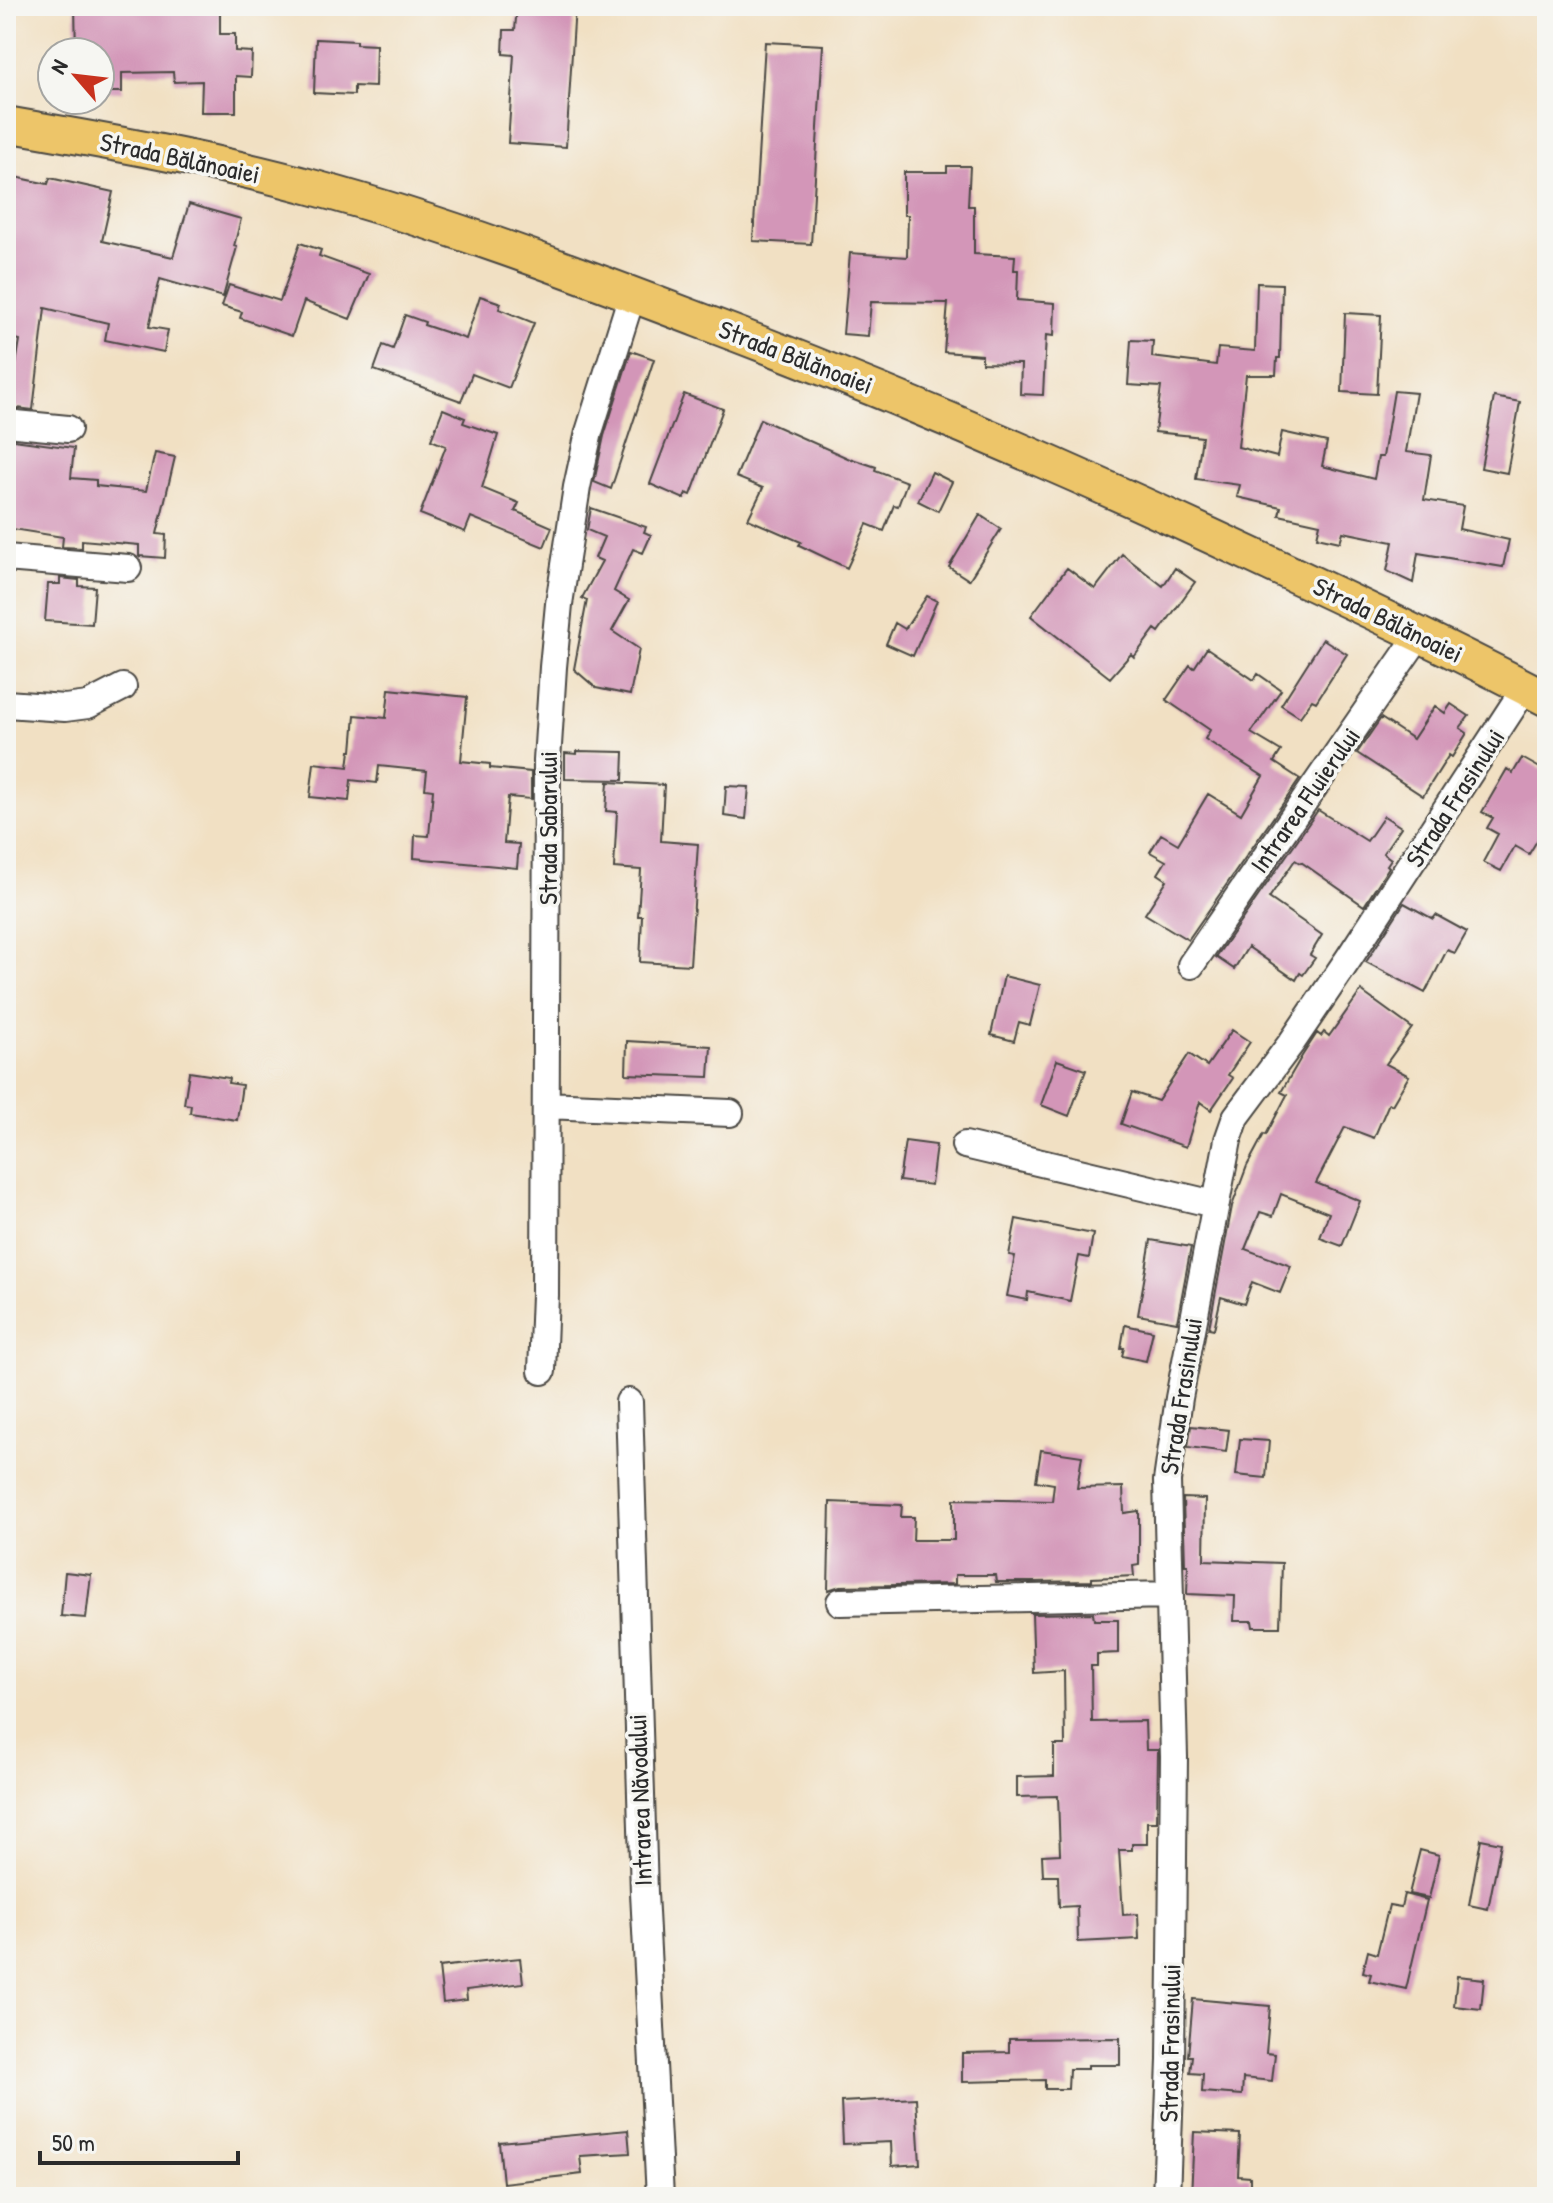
<svg xmlns="http://www.w3.org/2000/svg" width="1553" height="2203" font-family="'Patrick Hand',sans-serif">
  <style>
    .building { fill: #d396b8 }
    .lines { fill: none; stroke-linecap: round; stroke-linejoin: round }
    .minor-casing { stroke: #494642; stroke-width: 30 }
    .major-casing { stroke: #494642; stroke-width: 38 }
    .minor { stroke: #fff; stroke-width: 26 }
    .major { stroke: #edc569; stroke-width: 34 }
    .labels { text-anchor: middle; stroke-width: 7; stroke-linejoin: round; paint-order: stroke }
    .street-label { font-size: 26px; fill: #2b2b2b; stroke: #f6f6f2 }
  </style>
  <rect width="100%" height="100%" fill="#f6f6f2"/>
  <filter id="ink" filterUnits="userSpaceOnUse"><feTurbulence type="fractalNoise" baseFrequency=".0125" numOctaves="2"/><feDisplacementMap in="SourceGraphic" scale="16" xChannelSelector="R" yChannelSelector="G"/><feConvolveMatrix kernelMatrix="1 2 1 2 8 2 1 2 1" color-interpolation-filters="sRGB"/></filter>
  <filter id="wash" filterUnits="userSpaceOnUse"><feTurbulence type="fractalNoise" baseFrequency=".006" numOctaves="4" result="noise"/><feDisplacementMap in="SourceGraphic" scale="32" xChannelSelector="R" yChannelSelector="G"/><feGaussianBlur stdDeviation="1.8" result="paint"/><feColorMatrix in="noise" values="0 0 0 0 0 0 0 0 0 0 0 0 0 0 0 0 0 1.4 0 .05"/><feComposite in="paint" operator="in"/></filter>
  <g filter="url(#wash)">
    <rect width="100%" height="100%" fill="#f1e0c3"/>
    <g id="blocks">
      <path class="building" d="M75,6H220V34H235V51L252,52L251,77L236,76V112H201L202,81L174,82L173,72L122,73V92H100V52H76Z
        M517,6H575L566,147L508,143L514,55L503,54L504,30H515Z
        M316,39L356,41V44L376,45L375,87L354,86V95L314,93Z
        M765,42L823,45L811,244L753,241Z
        M947,166H970L968,206H974V254L1015,256L1014,270H1018L1017,300L1055,303L1054,336L1046,335L1043,395L1020,394L1021,364L982,363V355L944,352L948,303L871,302L868,336L843,334L850,253L907,257L908,215H904V172H947Z
        M6,175L48,184L50,178L113,192L102,241L173,257L189,204L241,219L234,246L237,247L223,297L160,279L149,327L168,330L164,352L105,340L108,323L45,308L33,410L9,407L20,340L6,337Z
        M300,243L321,250L319,256L369,274L350,319L304,301L292,336L240,318L242,312L222,306L229,285L280,301Z
        M1257,283L1282,284L1280,358H1277L1276,375H1246L1238,447L1277,457L1282,432L1327,442L1322,466L1374,479L1378,457H1383L1394,391L1416,393L1406,452L1431,455L1424,500L1463,506L1459,529L1509,540L1503,567L1418,553L1413,583L1387,571L1393,542L1343,532L1340,542L1317,537L1320,524L1279,515L1281,507L1237,497L1240,485L1196,479L1202,437L1155,432L1161,387L1128,385L1131,340L1153,341L1152,357L1216,365L1218,348L1255,351Z
        M480,296L501,303L499,309L534,323L509,388L472,374L461,401L374,370L383,345L393,349L405,315L425,322L424,325L466,339Z
        M1345,313L1381,315L1377,394L1342,392Z
        M631,351L654,359L611,489L594,482L604,436Z
        M684,394L723,409L691,495L686,493L684,499L650,484Z
        M1494,397L1520,402L1507,473L1481,468Z
        M443,409L465,418L463,423L498,435L482,488L519,503L515,511L552,527L544,547L471,517L465,532L420,514L446,446L431,440Z
        M760,419L852,460V459L876,467L875,470L907,482L898,506L894,505L884,531L867,524L847,568L799,545L801,542L748,519L763,488L736,477Z
        M6,439L74,448L71,478L96,480V486L146,491L155,453L175,457L157,534L166,535L165,558L139,556V545L82,540V548L62,547L63,537L6,528Z
        M932,472L952,482L938,511L918,501Z
        M591,508L646,527L644,532L651,535L643,553L633,549L614,591L629,600L612,631L639,649L630,695L596,688L574,669L587,600L582,598L602,561L595,558L604,537L587,530Z
        M980,515L1001,529L969,580L949,567Z
        M1122,554L1163,586L1175,568L1195,582L1159,632L1155,629L1134,657L1131,654L1110,678L1031,616L1067,568L1095,589Z
        M60,578L79,580V586L95,587L92,624L45,621L48,584H60Z
        M927,596L937,601L913,656L886,644L895,623L905,629Z
        M1323,639L1347,654L1316,702L1312,700L1300,717L1281,705Z
        M1207,648L1254,680L1258,674L1281,690L1251,733L1281,751L1274,762L1300,779L1188,940L1145,914L1167,880L1158,874L1166,861L1150,852L1161,834L1178,844L1208,794L1241,814L1263,776L1205,739L1210,730L1166,700L1190,665L1194,668Z
        M389,689L467,697L461,761L490,764V768L531,772V799L508,797L504,843L519,844L517,868L414,858L415,835L429,836L433,790L425,789L427,771L379,766L377,783L351,780L349,801L310,797L314,763L348,767L350,751H352L355,715L386,718Z
        M1451,704L1469,716L1460,728L1467,733L1452,757L1449,755L1423,796L1357,753L1381,718L1413,739L1435,706L1445,713Z
        M577,751L624,752L623,780L565,779V753L577,754Z
        M1522,758L1547,772V824L1529,854L1515,846L1501,871L1483,862L1498,834L1487,828L1493,818L1482,812L1507,769L1513,773Z
        M608,782L664,785L661,841L698,844L690,965L640,962L642,916H638L641,870L614,868L617,812L606,811Z
        M726,786L749,787L746,819L724,816Z
        M1318,810L1367,841L1384,816L1401,827L1383,853L1391,859L1387,865L1389,867L1364,906L1301,862L1300,863L1295,860L1269,898L1322,935L1310,955L1315,958L1303,975L1300,973L1296,980L1248,947L1234,969L1216,957Z
        M1404,903L1433,919L1436,915L1467,932L1455,953L1447,950L1425,993L1366,962Z
        M1004,976L1040,985L1030,1025L1019,1022L1014,1041L991,1035Z
        M1361,991L1412,1028L1386,1064L1409,1076L1392,1105L1389,1103L1374,1138L1345,1127L1316,1183L1360,1201L1342,1246L1320,1238L1329,1213L1281,1194L1273,1216L1260,1212L1245,1249L1291,1266L1280,1293L1252,1282L1244,1304L1221,1297L1214,1329L1209,1328L1232,1206L1247,1166L1264,1134L1266,1135L1287,1095L1281,1092L1302,1056L1317,1033L1321,1036L1324,1032L1329,1036Z
        M1232,1030L1250,1042L1228,1075L1233,1078L1211,1110L1200,1102L1186,1147L1121,1124L1132,1092L1158,1101L1189,1054L1207,1066Z
        M627,1041L711,1046L709,1077L626,1074Z
        M1057,1060L1086,1070L1069,1116L1041,1105Z
        M189,1072L229,1078L228,1083L242,1085L237,1120L190,1113L191,1105L184,1104Z
        M905,1141L936,1145L931,1185L899,1181Z
        M1016,1219L1093,1234L1089,1258L1079,1256L1070,1301L1028,1292L1027,1300L1007,1296L1015,1256L1009,1255Z
        M1151,1240L1191,1247L1177,1322L1138,1315Z
        M1125,1325L1153,1331L1146,1361L1122,1356L1124,1348H1121Z
        M1191,1426L1229,1430L1226,1452L1188,1447Z
        M1240,1439L1269,1441L1266,1478L1236,1475Z
        M1041,1450L1082,1456L1077,1488L1123,1487L1124,1513L1139,1511V1565L1133,1566L1134,1576L1092,1578V1581L1032,1582H996L995,1575H955V1584L840,1586L828,1590L830,1502L902,1505L901,1517H914L913,1540H954V1499L1052,1501L1054,1484L1036,1481Z
        M1183,1498L1205,1499L1204,1560L1282,1563L1280,1627H1253L1252,1621H1234L1235,1596L1187,1594L1188,1565H1185Z
        M65,1572L91,1575L86,1618L61,1616Z
        M1093,1613L1094,1620H1118V1653L1097,1654V1666H1091L1092,1722L1145,1721L1146,1750H1158L1157,1822H1147V1844H1132V1850H1119L1123,1915L1138,1914L1139,1939L1078,1942L1077,1906L1059,1907L1058,1876H1043L1042,1855L1060,1854L1058,1796L1017,1797V1777L1054,1776V1745H1065L1064,1671L1034,1673L1032,1614Z
        M1481,1839L1501,1843L1488,1909L1469,1905Z
        M1420,1850L1439,1855L1429,1898L1409,1894Z
        M1404,1894L1427,1900L1406,1989L1369,1981L1371,1974L1363,1972L1368,1951L1377,1954L1389,1905L1401,1907Z
        M520,1958L523,1983L466,1990L467,2000L443,2003L439,1967Z
        M1457,1976L1484,1979L1481,2009L1454,2006Z
        M1193,1999L1270,2006L1266,2053L1275,2054L1272,2081L1243,2078L1242,2095L1202,2092L1203,2074L1190,2073L1192,2056H1188Z
        M1120,2038V2065H1088V2069H1069L1068,2089H1045V2080L962,2082V2053L1009,2052V2039Z
        M916,2098L920,2164L892,2166L891,2142L843,2144L841,2102Z
        M628,2130L630,2153L580,2156L582,2174L503,2183L499,2142Z
        M1194,2132L1240,2134L1238,2176L1250,2177V2197H1191Z"/>
    </g>
  </g>
  <g filter="url(#ink)">
    <use href="#blocks" fill-opacity="0" stroke="#494642" stroke-width="2"/>
    <g class="lines">
      <g class="minor-casing">
        <path id="minor" d="M6,423L68,429
          M6,558L128,568
          M6,704L65,708L88,705L123,687
          M1191,965L1419,635
          M546,1105L730,1113
          M965,1145L1214,1204
          M542,1371L545,1295L547,761L553,667L559,604L577,487L589,432L632,295
          M629,1402L644,1893L660,2197
          M840,1602L1170,1595
          M1166,2197L1171,2060L1174,1757L1167,1481L1179,1398L1228,1140L1236,1117L1292,1042L1349,958L1525,688"/>
      </g>
      <g class="major-casing">
        <path id="major" d="M6,124C110,142 213,160 315,188C445,223 573,272 699,320C888,391 1073,471 1256,557C1354,603 1452,649 1547,699"/>
      </g>
      <use href="#minor" class="minor"/>
      <use href="#major" class="major"/>
    </g>
  </g>
  <g class="labels">
    <g class="street-label">
      <text transform="translate(180 158) rotate(12)" y="9">Strada Bălănoaiei</text>
      <text transform="translate(796 357) rotate(21)" y="9">Strada Bălănoaiei</text>
      <text transform="translate(1388 620) rotate(26)" y="9">Strada Bălănoaiei</text>
      <text transform="translate(1455 798) rotate(-57)" y="9">Strada Frasinului</text>
      <text transform="translate(1305 800) rotate(-55)" y="9">Intrarea Fluierului</text>
      <text transform="translate(548 828) rotate(-90)" y="9">Strada Sabarului</text>
      <text transform="translate(1181 1396) rotate(-81)" y="9">Strada Frasinului</text>
      <text transform="translate(640 1800) rotate(-92)" y="9">Intrarea Năvodului</text>
      <text transform="translate(1170 2043) rotate(-89)" y="9">Strada Frasinului</text>
    </g>
  </g>
  <rect width="1553" height="2203" fill="none" stroke="#f6f6f2" stroke-width="32"/>
  <g transform="translate(76 76) rotate(298)"><circle r="38" fill="#f6f6f2" stroke="#a5a5a2" stroke-width="2"/>
  <path d="M0-6L14 30L0 20L-14 30Z" fill="#c8321e"/>
  <text y="-12" font-size="22" font-weight="bold" text-anchor="middle" fill="#2b2b2b">N</text>
  </g>
  <path d="M40 2151v12h198v-12" fill="none" stroke="#2b2b2b" stroke-width="4"/>
  <text x="52" y="2151" font-size="24" fill="#2b2b2b" stroke="#f6f6f2" stroke-width="6" paint-order="stroke">50 m</text>
</svg>
